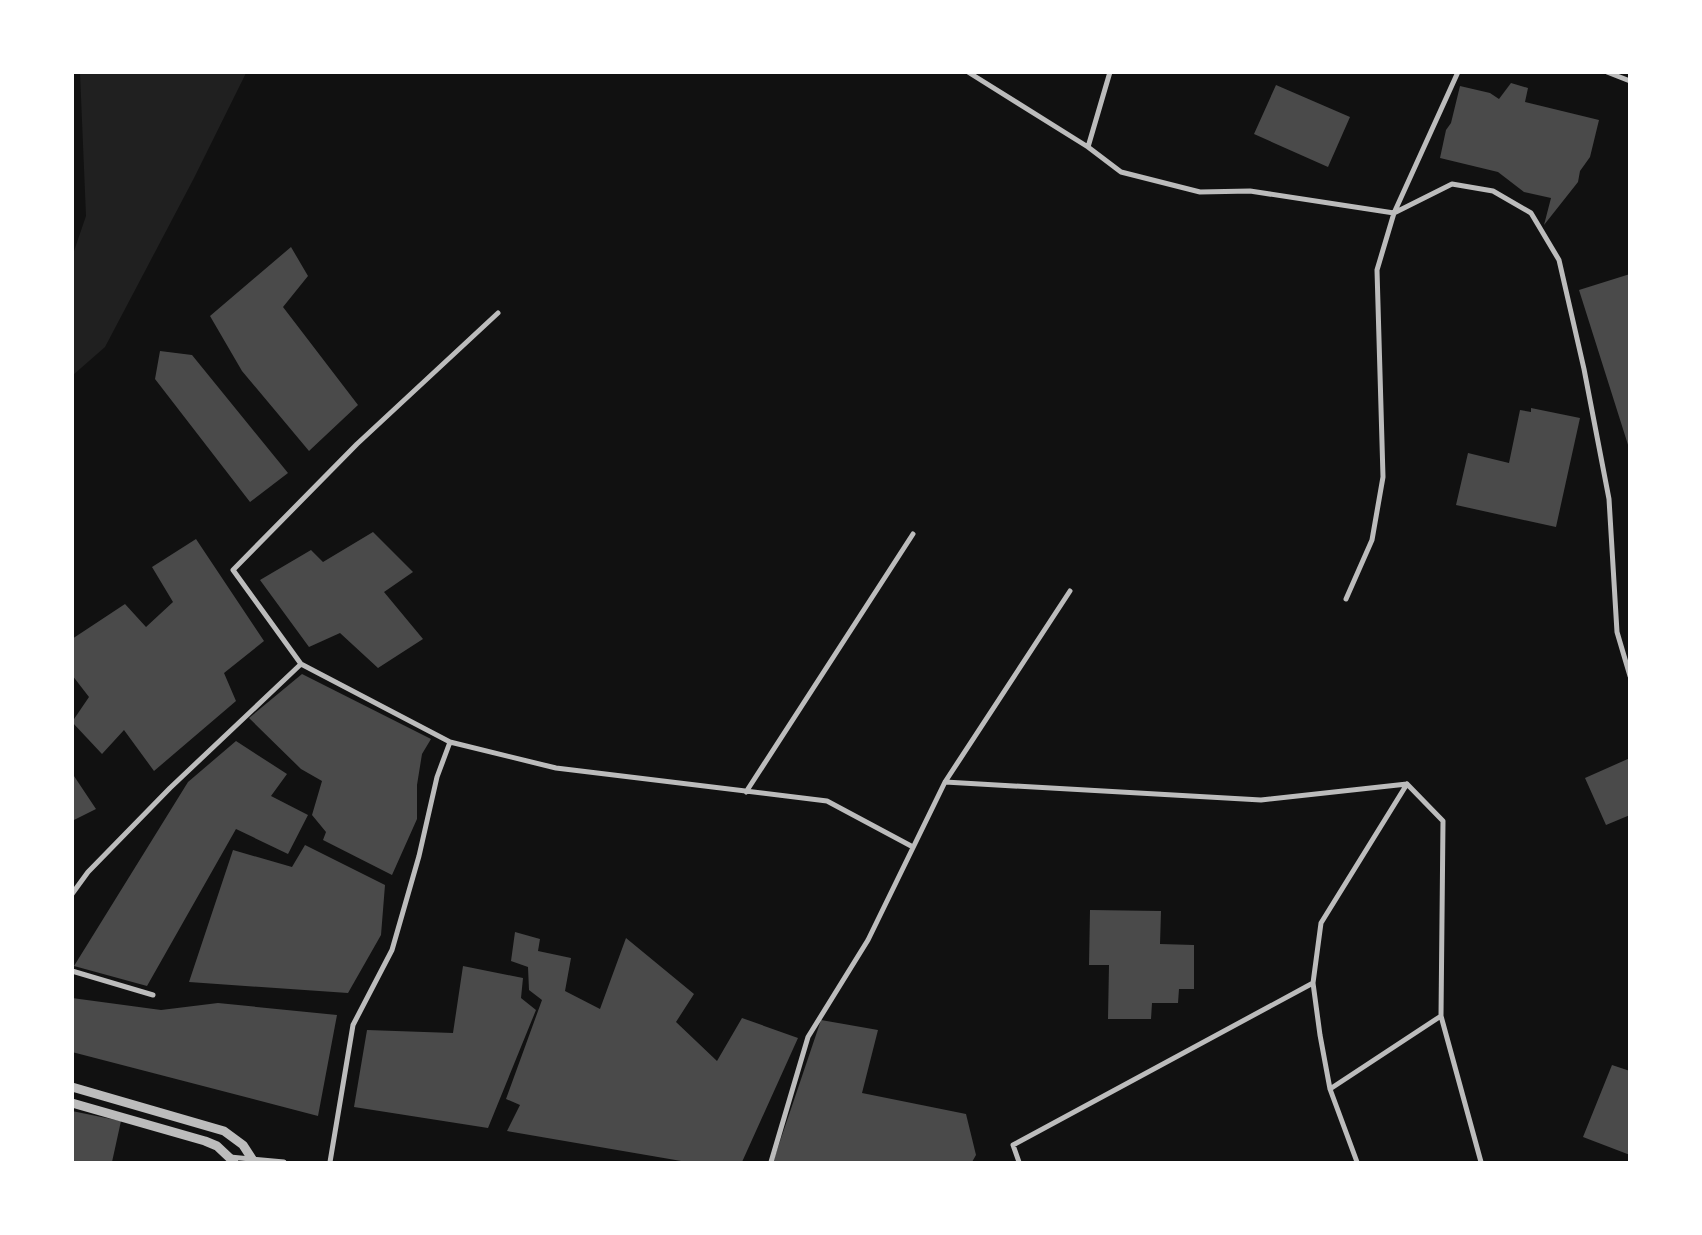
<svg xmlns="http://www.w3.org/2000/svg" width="1702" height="1235" font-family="'Work Sans',sans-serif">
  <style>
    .green { fill: #202020 }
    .building { fill: #4a4a4a }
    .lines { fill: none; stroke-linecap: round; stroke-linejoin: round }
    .minor { stroke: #bcbcbc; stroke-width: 5 }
    .tertiary { stroke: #bcbcbc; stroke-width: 9 }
  </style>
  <rect width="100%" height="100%" fill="#111"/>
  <path class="green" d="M80,73H246L194,178L105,347L73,375V254L86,216Z"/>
  <path class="building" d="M1511,83L1528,88L1525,102L1599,120L1590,157L1580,171L1578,182L1544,225L1551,198L1524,192L1498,172L1440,158L1446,130L1451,123L1460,86L1490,93L1499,99Z
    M1276,85L1350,117L1328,167L1254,134Z
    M291,247L308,276L283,307L358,405L309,451L242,371L210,316Z
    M1630,274V448H1629L1579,290Z
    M160,351L192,355L288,473L250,502L155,379Z
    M1531,408L1580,418L1556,527L1456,505L1468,453L1509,463L1520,410L1531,412Z
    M373,532L413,572L384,592L423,639L378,668L340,633L309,647L260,580L311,550L323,562Z
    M196,539L264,641L224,673L236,701L154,771L124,730L102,754L72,722L89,697L72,675V639L125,604L146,627L173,602L152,567Z
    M302,674L431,739L422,754L417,785V819L392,875L323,840L326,832L312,815L322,781L301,769L249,718Z
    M236,741L287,774L271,796L308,815L288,854L236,829L147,986L74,966L188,782Z
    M1630,758V815L1606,825L1585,778Z
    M72,773L96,809L72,821Z
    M305,845L385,885L381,935L348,993L189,982L233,850L292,867Z
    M1090,910L1161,911L1160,944L1194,945V989H1179L1178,1003H1152L1151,1019H1108L1109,965H1089Z
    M515,932L540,939L538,951L571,958L565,991L600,1009L626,938L694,994L676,1022L717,1061L742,1018L798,1038L742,1162H687L507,1131L520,1105L506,1099L542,1000L529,990L528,967L511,961Z
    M463,966L523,978L521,998L536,1010L488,1128L354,1107L367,1030L453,1033Z
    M72,998L161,1010L218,1003L337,1015L318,1116L72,1052Z
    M821,1020L878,1030L862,1093L966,1114L976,1155L972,1162H773Z
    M1612,1065L1630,1071V1155L1583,1137Z
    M72,1111L121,1121L112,1162H72Z"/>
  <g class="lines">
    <path class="minor" d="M968,72L1088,147L1121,172L1200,192L1250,191L1394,213L1452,184L1493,191L1531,213L1559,260L1584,369L1609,499L1617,632L1630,676
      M1607,72L1630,81
      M1088,147L1110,72
      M498,313L357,444L233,570L301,664L450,742L556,768L827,801L913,847
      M1346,599L1372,540L1383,477L1377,270L1394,213L1458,72
      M945,782L1261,800L1407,784
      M746,792L913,534
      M72,894L88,872L170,788L301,664
      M72,971L153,995
      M1441,1016L1481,1162
      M1330,1089L1441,1016L1443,821L1407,784
      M230,1157L284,1162
      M330,1162L353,1025L392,950L419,856L437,777L450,742
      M771,1162L808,1037L868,940L945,782L1070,591
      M1019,1162L1013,1145L1313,983
      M1357,1162L1330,1089L1320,1035L1313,983L1321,923L1407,784"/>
    <path class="tertiary" d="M72,1087L224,1131L243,1145L254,1162
      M72,1103L205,1141L217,1146L234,1162"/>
  </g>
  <rect width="1702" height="1235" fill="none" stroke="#ffffff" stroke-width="148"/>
</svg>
